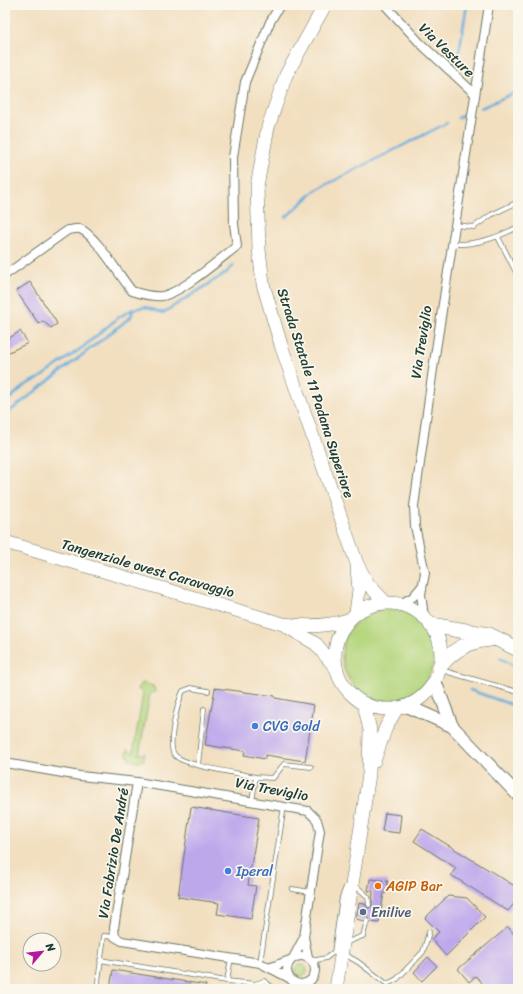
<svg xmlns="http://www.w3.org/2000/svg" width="523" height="994" font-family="Sriracha,sans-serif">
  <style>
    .green { fill: #b5d67e; stroke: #6a8a59 }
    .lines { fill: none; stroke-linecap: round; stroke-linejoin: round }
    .stream { stroke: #67aede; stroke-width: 2.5 }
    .building { fill: #bda8ec }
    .service-casing { stroke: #697665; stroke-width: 5.5 }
    .minor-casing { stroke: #697665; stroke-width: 10 }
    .secondary-casing { stroke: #697665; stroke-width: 14 }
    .primary-casing { stroke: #697665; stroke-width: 14 }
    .motorway-casing { stroke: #697665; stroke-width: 16 }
    .service { stroke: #fff; stroke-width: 4 }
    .minor { stroke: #fff; stroke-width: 8 }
    .secondary { stroke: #fff; stroke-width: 12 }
    .primary { stroke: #fff; stroke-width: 13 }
    .motorway { stroke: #fff; stroke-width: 15 }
    .shop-dot { fill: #3f7fe0; stroke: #fbf7ec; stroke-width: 1.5 }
    .food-dot { fill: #e8710a; stroke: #fbf7ec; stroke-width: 1.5 }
    .service-dot { fill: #5c6f8a; stroke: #fbf7ec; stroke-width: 1.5 }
    .labels { text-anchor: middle; stroke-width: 3.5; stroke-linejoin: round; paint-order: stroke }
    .street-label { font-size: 14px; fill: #1f3d34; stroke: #fbf7ec }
    .shop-label { font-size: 14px; fill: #366cbe; stroke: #fbf7ec; text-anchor: start }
    .food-label { font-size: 14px; fill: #c56008; stroke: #fbf7ec; text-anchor: start }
    .service-label { font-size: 14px; fill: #4e5e75; stroke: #fbf7ec; text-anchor: start }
  </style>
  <rect width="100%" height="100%" fill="#fbf7ec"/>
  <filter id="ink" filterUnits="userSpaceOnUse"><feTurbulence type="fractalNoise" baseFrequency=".025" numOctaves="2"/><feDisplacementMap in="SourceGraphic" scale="8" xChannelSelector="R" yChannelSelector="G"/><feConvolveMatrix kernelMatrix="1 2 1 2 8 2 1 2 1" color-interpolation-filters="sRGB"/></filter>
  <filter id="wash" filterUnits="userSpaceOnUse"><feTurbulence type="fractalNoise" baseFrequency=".012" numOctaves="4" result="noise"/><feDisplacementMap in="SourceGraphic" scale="16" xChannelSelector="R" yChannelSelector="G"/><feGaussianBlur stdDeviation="0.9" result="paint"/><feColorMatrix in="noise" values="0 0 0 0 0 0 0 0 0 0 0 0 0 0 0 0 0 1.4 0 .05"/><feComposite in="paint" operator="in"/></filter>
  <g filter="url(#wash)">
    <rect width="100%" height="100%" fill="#f2dfc0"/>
    <path class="green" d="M342 655a46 46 0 1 1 92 0a46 46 0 1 1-92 0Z
      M143,683L153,686L156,692L150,694L139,755L145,753L144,760L139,762L130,760L127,755L128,749L133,753L143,694L138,689L140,685Z
      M295 970a6 6 0 1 1 12 0a6 6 0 1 1-12 0Z"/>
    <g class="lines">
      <path class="stream" d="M456,70L467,5
        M481,108L518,91
        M458,118L465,114
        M286,217L316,190L447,123
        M5,403L25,385L38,379L83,347L119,317L133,309
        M5,415L131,317L133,309L145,307L163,313L226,273L234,265
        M500,658L518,668
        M470,690L518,707"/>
    </g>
    <g id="blocks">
      <path class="building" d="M30,282L55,320L57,324L51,328L43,321L39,324L16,291Z
        M20,331L28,343L5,354V341Z
        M215,688L275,696V698L314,705L305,761L265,755V759L244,755L245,751L205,745Z
        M191,807L259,818L248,885L256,886L251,919L217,914L219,903L178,897Z
        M385,813L401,815L399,833L382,831Z
        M422,829L518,888V899L508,911L451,875L456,868L414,841Z
        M370,879L388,881L387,893H384L379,923L370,922L368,918L364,921L356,919L359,903L365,904L368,908L372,906L373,891H368Z
        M448,896L467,898L485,917L446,956L431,939L439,932L425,918Z
        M508,927L518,939V989H487L476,976L469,982L458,969Z
        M428,957L437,966L422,981L414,972Z
        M113,970L206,985L205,989H110Z"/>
    </g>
  </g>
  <g filter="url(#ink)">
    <use href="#blocks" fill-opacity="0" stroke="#697665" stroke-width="1"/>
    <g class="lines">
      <g class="service-casing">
        <path id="service" d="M455,225L474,227L491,215L518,202
          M498,237L518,276
          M452,244C477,245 496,238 518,227
          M441,670L518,692
          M208,691L191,688L183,691C178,702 167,744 174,754C181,766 240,773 256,777L252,801
          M198,765L204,709
          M256,777L273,778L284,764L311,767
          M355,885L368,897L369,905
          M292,889L311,892
          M345,943L363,936L367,921
          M344,954L358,962L387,984L397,979L423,952L429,932
          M100,960L227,981L255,984L264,981L272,987V989
          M312,961L326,958L334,952L342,897L346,887
          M260,963L284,806
          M227,981L231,958
          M97,989L104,936L115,937"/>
      </g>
      <g class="minor-casing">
        <path id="minor" d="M385,5L420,43L475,94
          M5,275L68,230C72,230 76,228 80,229C96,235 120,277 132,291C141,294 152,297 162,296C181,293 220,259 237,246L234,224L233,157L245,82L270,22L280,5
          M400,604L413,597L422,586
          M424,617L421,594L425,573L415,526L414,506L433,369L489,5
          M5,763L80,776L137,782L308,811L317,820L320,831L304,937L308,957
          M137,782L114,928L115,937L122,941L260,963L289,978
          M287 970a14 14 0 1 1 28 0a14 14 0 1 1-28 0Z
          M293,958L304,937
          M269,968L290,960"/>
      </g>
      <g class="secondary-casing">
        <path id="secondary" d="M435,681L452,726
          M407,706L452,726L518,795"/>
      </g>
      <g class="primary-casing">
        <path id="primary" d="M325,5L286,75L268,127L257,186L259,249L263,284L281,345L357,564L368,584L385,602
          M5,542L283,624C305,627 326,627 348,620
          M335 656a53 53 0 1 1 106 0a53 53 0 1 1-106 0Z
          M356,613L359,590L357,568
          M286,626L316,644L336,668
          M374,761L386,727L397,708
          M336,989L369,774L370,730L364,704"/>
      </g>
      <g class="motorway-casing">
        <path id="motorway" d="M431,625L489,635L518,649
          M440,666C453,650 470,640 491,639"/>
      </g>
      <use href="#service" class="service"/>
      <use href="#minor" class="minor"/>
      <use href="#secondary" class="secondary"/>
      <use href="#primary" class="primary"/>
      <use href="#motorway" class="motorway"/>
    </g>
  </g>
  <g class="shop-dot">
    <circle cx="255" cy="726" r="4"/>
    <circle cx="228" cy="871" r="4"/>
  </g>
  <circle class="food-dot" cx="378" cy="886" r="4"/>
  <circle class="service-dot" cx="363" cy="912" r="4"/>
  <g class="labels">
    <g class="street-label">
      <text transform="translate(447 50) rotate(44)" y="5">Via Vesture</text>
      <text transform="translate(421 342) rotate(-81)" y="5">Via Treviglio</text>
      <text transform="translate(316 393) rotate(72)" y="5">Strada Statale 11 Padana Superiore</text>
      <text transform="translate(148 568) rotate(16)" y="5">Tangenziale ovest Caravaggio</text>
      <text transform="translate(272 789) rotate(11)" y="5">Via Treviglio</text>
      <text transform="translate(113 853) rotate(-81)" y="5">Via Fabrizio De André</text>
    </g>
    <g class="shop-label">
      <text x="263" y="731">CVG Gold</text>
      <text x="236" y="876">Iperal</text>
    </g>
    <g class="food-label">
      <text x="386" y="891">AGIP Bar</text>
    </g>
    <g class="service-label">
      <text x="371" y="917">Enilive</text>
    </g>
  </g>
  <rect width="523" height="994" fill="none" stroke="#fbf7ec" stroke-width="20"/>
  <g transform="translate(42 952) rotate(62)"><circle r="19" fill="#fbf7ec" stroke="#a3ada2"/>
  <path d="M0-3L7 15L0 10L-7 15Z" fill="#b5179e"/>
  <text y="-6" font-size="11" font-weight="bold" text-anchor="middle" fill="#1f3d34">N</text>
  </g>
</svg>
